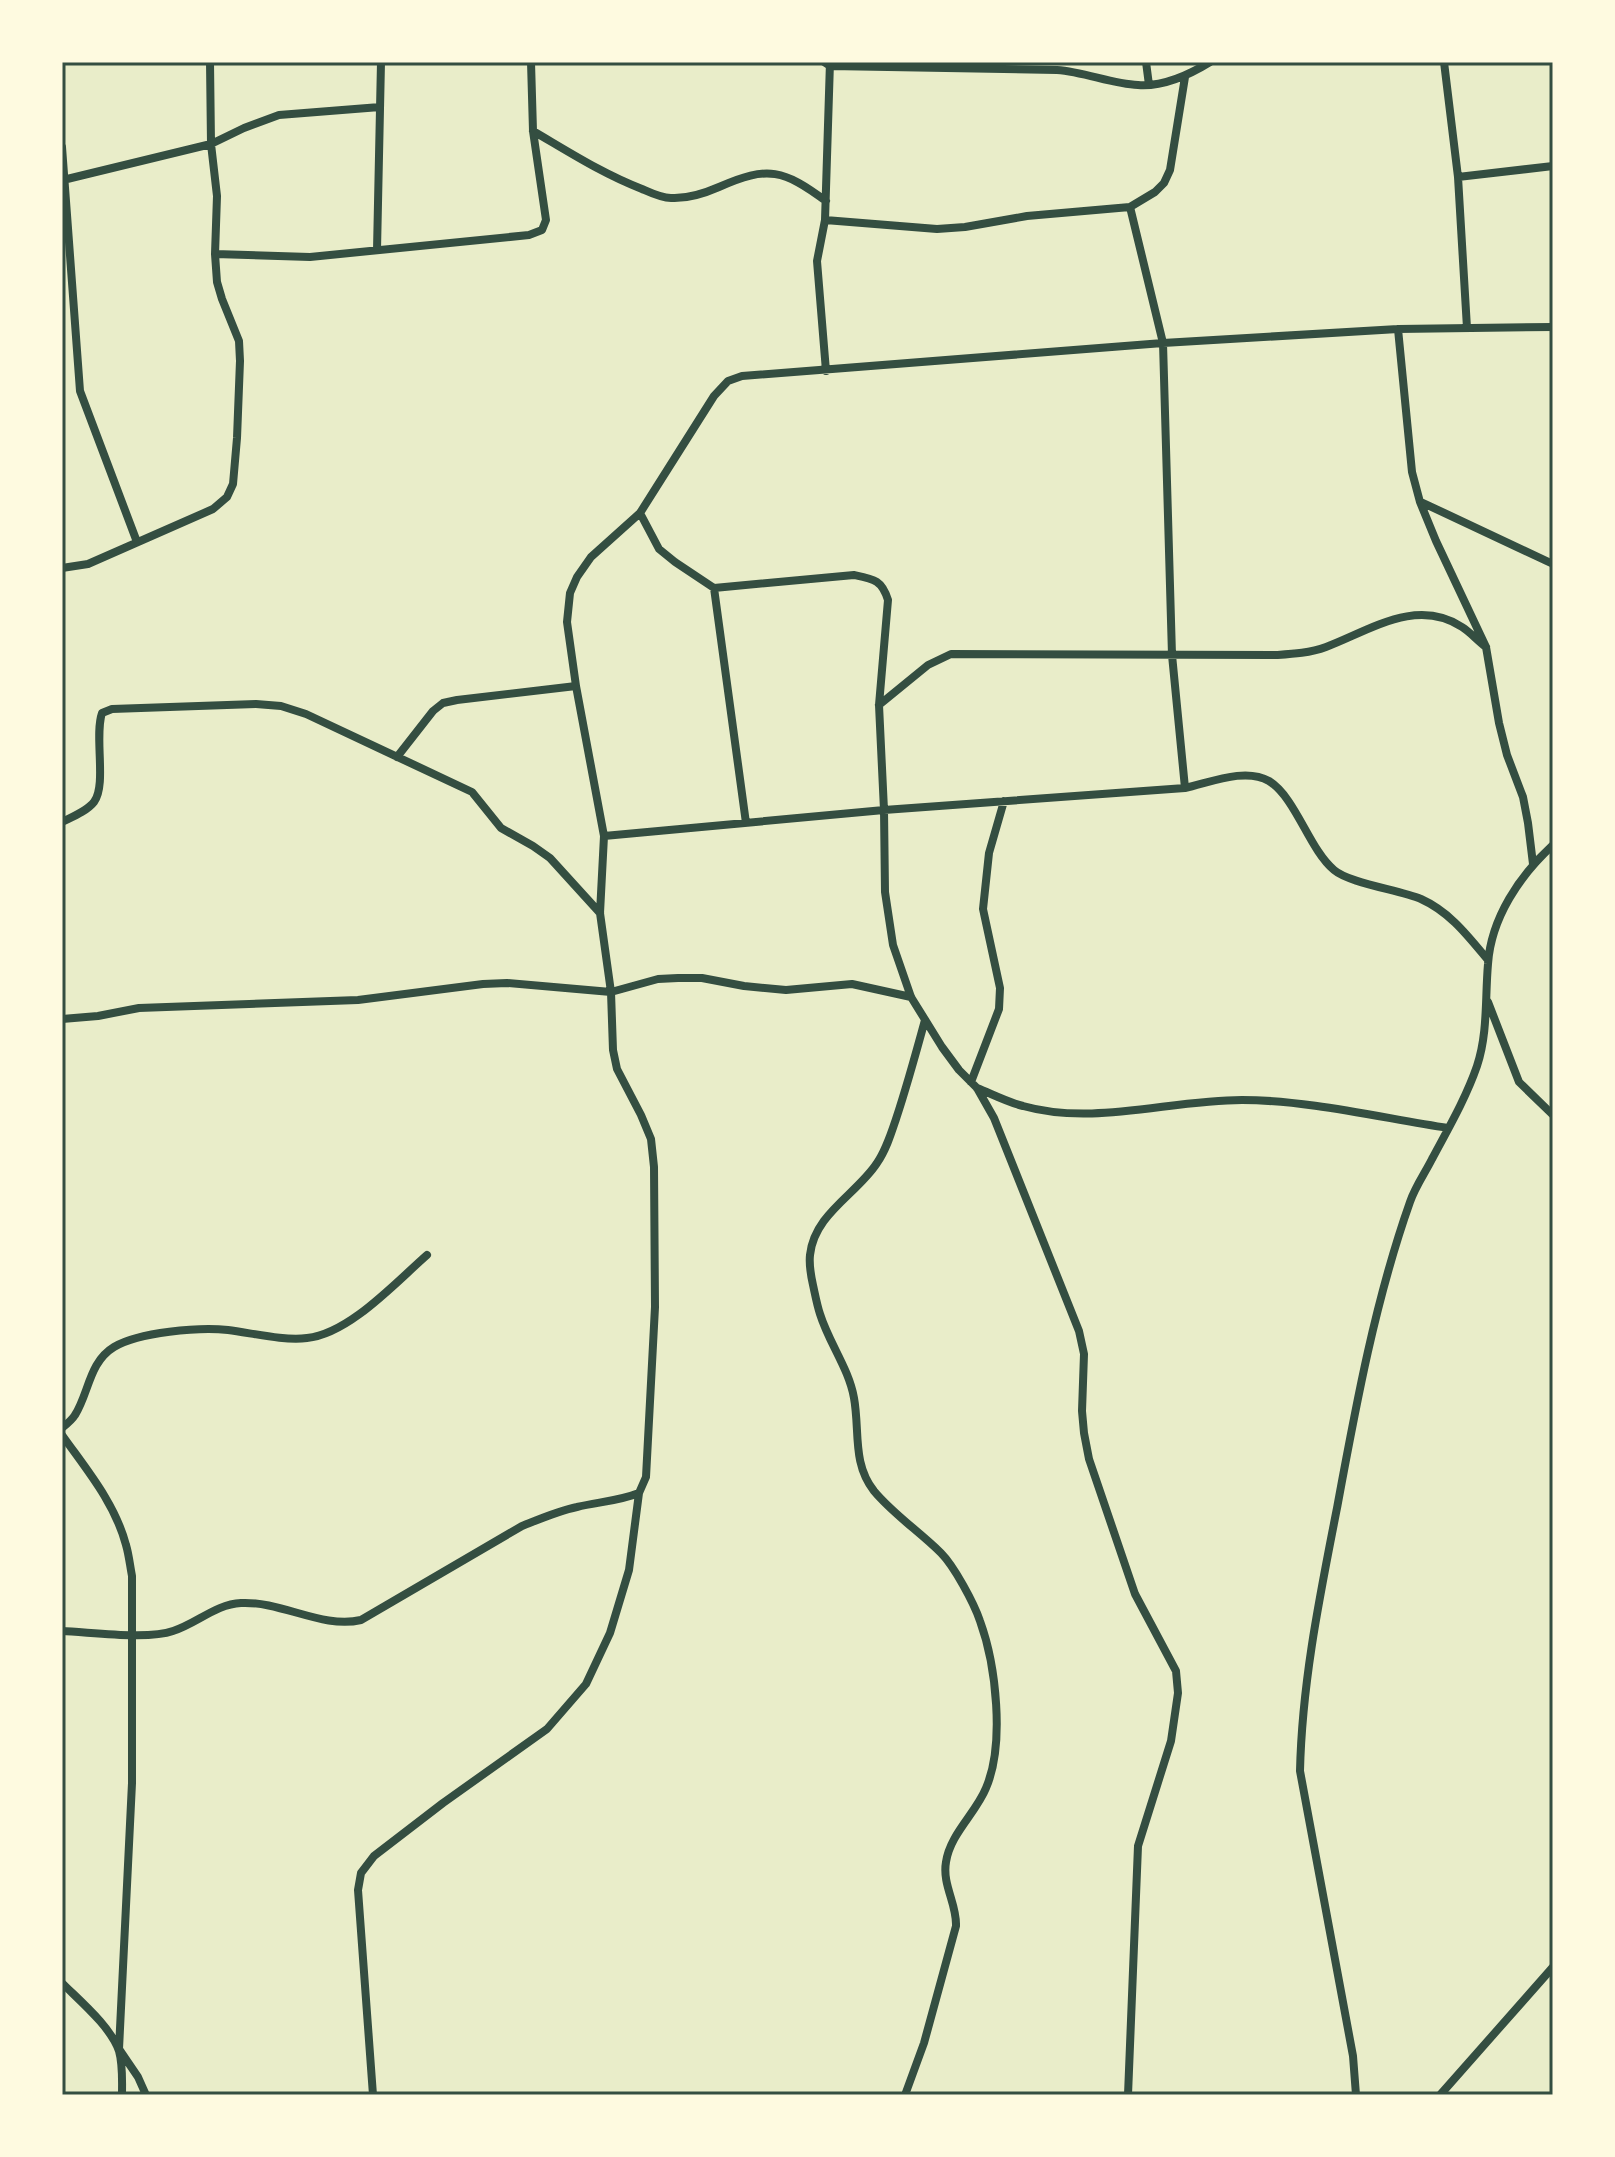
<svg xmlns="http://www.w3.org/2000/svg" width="1615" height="2157" font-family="'Playfair Display',serif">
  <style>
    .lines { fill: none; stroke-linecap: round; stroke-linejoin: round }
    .minor { stroke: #344e41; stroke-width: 8 }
    .neatline { fill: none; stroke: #344e41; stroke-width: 3 }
  </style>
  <rect width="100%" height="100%" fill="#e9edc9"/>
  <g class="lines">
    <path class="minor" d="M824,62L830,66L1057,70C1085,72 1112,84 1138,85C1164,87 1189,75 1210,62
      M1146,62L1149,85
      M1444,62L1458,177L1467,328
      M533,131C569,152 603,174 642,189C651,193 661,198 671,198C688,199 703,194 719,187C768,165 784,170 826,201
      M62,147L80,391L137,542
      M1458,177L1553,166
      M63,180L211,144L244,128L279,115L380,107
      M1130,207L1163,343L1172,655L1185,788
      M825,220L937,229L965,227L1027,216L1130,207L1155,192L1164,183L1170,170L1185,77
      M377,250L381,62
      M215,254L310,257L529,235L542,230L546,220L533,131L531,62
      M1398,329L1412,472L1420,502L1436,541L1486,647L1499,723L1507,755L1523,797L1528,823L1533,864
      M826,371L817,261L825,220L830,62
      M1421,502L1553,564
      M640,513L659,549L675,562L714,588L854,575C874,579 882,580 888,600L879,705L884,810L885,892L893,945L911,997L942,1047L959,1070L977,1088L994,1118L1079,1331L1084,1354L1082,1411L1084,1433L1089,1459L1135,1594L1176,1671L1178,1693L1171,1741L1138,1846L1128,2095
      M62,568L88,564L213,509L227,497L233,484L237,438L240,361L239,341L222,299L217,282L215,254L217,196L211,144L210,62
      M714,588L746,823
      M879,705L928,665L951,654L1277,655C1293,654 1310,653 1326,647C1369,631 1416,597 1462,627C1470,632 1478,641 1486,647
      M397,757L433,711L443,703L457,700L576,686
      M62,822C72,817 87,811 94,802C107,785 94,736 102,713L112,709L256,704L281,706L306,714L472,792L501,828L533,846L550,858L600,913
      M604,836L884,810L1185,788C1209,783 1245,767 1269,781C1296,798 1309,849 1334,870C1349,883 1399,890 1421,899C1450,912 1468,936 1488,960
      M1488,1002L1519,1082L1553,1115
      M62,1019L98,1016L139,1008L358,1000L483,984L507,983L611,992L658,979L678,978H702L744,986L786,990L852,984L911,997
      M971,1082L999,1009L1000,988L983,909L989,853L1004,801
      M977,1088C992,1094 1007,1102 1023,1106C1094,1126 1169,1100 1242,1100C1308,1100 1382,1118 1448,1128
      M62,1428C67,1424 72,1420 75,1415C89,1393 89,1362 114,1347C139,1332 199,1327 228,1330C252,1333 284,1341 307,1338C349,1334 396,1282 427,1255
      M62,1435C86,1469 115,1503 126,1545C129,1555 130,1566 132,1576V1783L119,2049L138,2077L146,2095
      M62,1631C90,1632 148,1640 173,1631C196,1624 216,1604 241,1603C282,1601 322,1629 361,1620L522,1526C540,1519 558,1511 577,1507C598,1502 619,1501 639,1493L646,1477L655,1307L654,1167L651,1139L641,1115L617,1069L613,1050L611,992L600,913L604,836L576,686L567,622L570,593L577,577L591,557L640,513L714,396L728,381L742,376L1163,343L1398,329L1553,327
      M62,1983C80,2001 111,2027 119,2051C123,2065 122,2081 122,2095
      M373,2095L358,1890L361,1873L374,1856L443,1803L547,1729L586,1684L610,1633L629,1570L639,1493
      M905,2095L924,2043L956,1926C957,1904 942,1885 946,1862C950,1834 976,1813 986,1788C1005,1744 996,1665 980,1621C974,1603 954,1566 941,1553C920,1532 893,1514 874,1491C852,1463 860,1431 854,1398C849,1369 829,1343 820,1314C817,1305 815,1294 813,1285C811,1276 809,1264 810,1255C814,1214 857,1194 877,1163C886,1150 891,1134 896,1119C907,1086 916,1053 925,1020
      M1356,2095L1353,2056L1300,1771C1302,1682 1320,1595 1337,1508C1356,1405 1375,1301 1410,1202C1415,1187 1425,1173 1432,1159C1448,1129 1466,1098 1477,1066C1488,1033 1485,998 1488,964C1491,918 1520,875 1553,845
      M1440,2095L1553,1967"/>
  </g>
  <rect width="1615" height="2157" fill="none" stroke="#fefae0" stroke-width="128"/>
  <rect x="64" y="64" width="1487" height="2029" class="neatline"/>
</svg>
